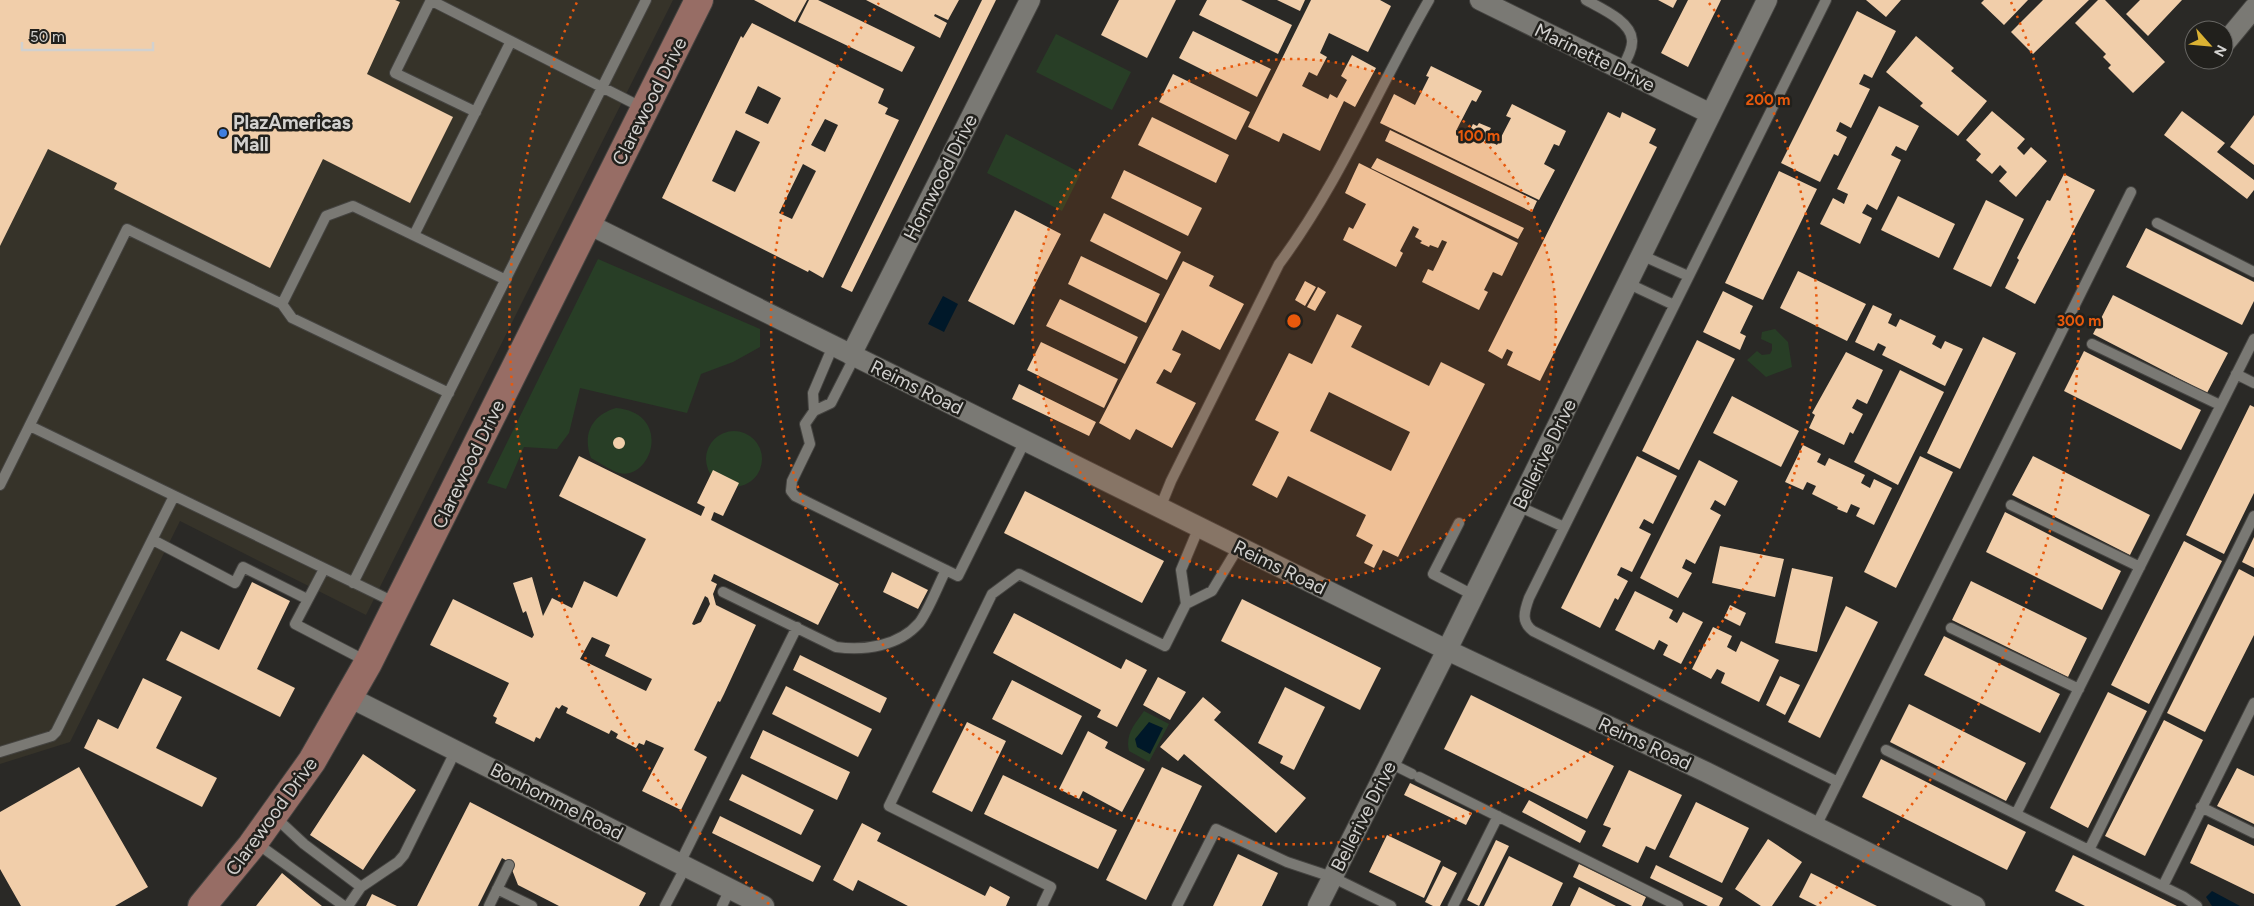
<svg xmlns="http://www.w3.org/2000/svg" width="2254" height="906" font-family="Figtree,sans-serif">
  <style>
    .built { fill: #363329 }
    .green { fill: #283e26 }
    .water { fill: #001829 }
    .building { fill: #f1ceaa; fill-rule: evenodd }
    .lines { fill: none; stroke-linecap: round; stroke-linejoin: round }
    .lane-casing { stroke: #454441; stroke-width: 12 }
    .street-casing { stroke: #454441; stroke-width: 22 }
    .secondary-casing { stroke: #454441; stroke-width: 30 }
    .lane { stroke: #7a7974; stroke-width: 10 }
    .street { stroke: #7a7974; stroke-width: 20 }
    .secondary { stroke: #976d65; stroke-width: 28 }
    .ring { fill: none; stroke: #e8590c; stroke-width: 2.5; stroke-dasharray: 2.5 5 }
    .shop-dot { fill: #3f7fe0; stroke: #21201c; stroke-width: 2 }
    .labels { text-anchor: middle; stroke-width: 5; stroke-linejoin: round; paint-order: stroke }
    .street-label { font-size: 19px; fill: #d2d1cf; stroke: #21201c }
    .poi-label { font-size: 19px; font-weight: bold; fill: #d2d1cf; stroke: #21201c; text-anchor: start }
    .centre { fill: #e8590c; stroke: #21201c; stroke-width: 2.5 }
    .ring-label { font-size: 15px; text-anchor: middle; font-weight: bold; fill: #e8590c; stroke: #21201c; stroke-width: 5; stroke-linejoin: round; paint-order: stroke }
  </style>
  <rect width="100%" height="100%" fill="#2a2926"/>
  <path class="built" d="M0,0H673L366,615L180,521L70,742L0,764Z"/>
  <path class="green" d="M1056,34L1131,72L1112,110L1036,72Z
    M1006,134L1081,173L1062,211L987,173Z
    M598,259L760,329V347L733,362L701,374L687,413L580,388L569,433L557,449L524,447L506,489L487,483Z
    M1775,329L1788,342L1792,367L1766,377L1747,360L1757,351L1762,355L1770,354L1772,350V344L1761,339L1762,332Z
    M616,408C673,413 652,481 619,473C610,470 600,463 591,458C582,434 592,415 616,408Z
    M706 459a28 28 0 1 1 56 0a28 28 0 1 1-56 0Z
    M1144,711L1169,724L1149,762L1129,751C1125,734 1135,724 1144,711Z"/>
  <path class="water" d="M943,296L958,304L944,332L928,324Z
    M1149,722L1163,728L1150,754L1137,747L1135,739Z
    M2212,891L2240,906H2212L2206,897Z"/>
  <path class="building" d="M0,0H395L400,2L367,74L453,117L410,203L323,159L270,268L114,189L117,183L48,149L0,246Z
    M754,0H807L795,22Z
    M809,0H818L915,47L902,72L798,22Z
    M866,0H959L948,20L935,14L934,16L947,23L940,38Z
    M982,0H996L852,292L841,287Z
    M1119,0H1176L1147,58L1101,35Z
    M1207,0H1241L1292,25L1278,54L1199,15Z
    M1277,0H1305L1300,11Z
    M1311,0H1380L1391,6L1368,52L1329,33L1320,53L1327,57L1317,76L1309,72L1302,86L1328,99L1330,94L1337,98L1347,80L1341,76L1352,55L1376,68L1355,107L1344,101L1320,151L1283,133L1279,142L1248,127Z
    M1658,0H1677L1673,8Z
    M1688,0H1721L1688,67L1661,53Z
    M1866,0H1901L1886,17Z
    M1984,0H2028L2004,25L1981,3Z
    M2043,0H2089L2033,54L2011,32Z
    M2098,0H2105L2165,62L2133,93L2108,68L2111,65L2103,57L2106,54L2075,23Z
    M2140,0H2182L2148,36L2126,14Z
    M1857,11L1896,31L1872,78L1864,74L1859,84L1870,89L1851,128L1840,122L1836,131L1847,137L1838,156L1834,154L1820,182L1781,163Z
    M752,23L884,89L878,103L888,108L885,114L899,120L823,278L809,270L808,272L662,198L741,36L743,38ZM758,86L781,98L768,124L745,113ZM825,119L838,125L825,152L811,145ZM736,130L760,142L735,192L712,181ZM803,164L816,171L792,219L779,213Z
    M1193,31L1271,69L1257,97L1179,58Z
    M1916,36L1954,68L1951,71L1987,101L1958,136L1920,106L1923,103L1886,72Z
    M1431,66L1482,91L1476,102L1472,100L1457,129L1468,134L1473,124L1477,126L1479,123L1491,128L1489,131L1494,134L1490,141L1497,145L1511,118L1506,116L1512,104L1566,131L1559,146L1554,144L1544,164L1555,170L1539,200L1380,123L1394,94L1415,105L1429,77L1426,76Z
    M1173,74L1250,112L1236,140L1159,102Z
    M1879,106L1919,126L1906,151L1896,146L1891,155L1901,160L1877,210L1867,204L1862,213L1872,218L1860,244L1820,224L1833,198L1844,204L1848,194L1837,189Z
    M1992,111L2025,139L2017,148L2024,155L2031,147L2047,161L2016,197L1999,181L2007,172L2000,165L1992,174L1976,160L1981,154L1966,140Z
    M2182,111L2225,143L2217,152L2254,180V190L2247,199L2164,135Z
    M1608,112L1620,118L1622,112L1656,129L1649,143L1657,147L1540,381L1507,365L1513,352L1507,349L1502,359L1488,351Z
    M2254,115V165L2230,147Z
    M1152,117L1229,155L1216,183L1138,145Z
    M1390,130L1537,201L1532,212L1385,141Z
    M1377,158L1524,228L1518,239L1371,168Z
    M1359,163L1518,243L1502,276L1493,272L1484,290L1488,292L1479,310L1422,282L1428,269L1433,271L1447,242L1442,240L1438,248L1430,245L1429,247L1420,243L1422,241L1415,237L1419,229L1413,226L1400,251L1403,253L1396,267L1343,240L1349,227L1353,229L1366,204L1345,193Z
    M1124,170L1202,208L1188,236L1111,198Z
    M1779,171L1817,189L1763,300L1725,283Z
    M2064,174L2095,190L2035,304L2005,288L2019,260L2017,258L2047,200L2050,201Z
    M1898,196L1955,224L1939,258L1881,230Z
    M1986,200L2024,219L1991,287L1953,269Z
    M1015,210L1061,234L1014,325L968,301Z
    M1104,213L1181,252L1167,280L1090,241Z
    M2146,228L2254,282V301L2242,325L2126,267Z
    M1081,256L1160,294L1146,323L1068,284Z
    M1183,261L1214,276L1209,286L1244,304L1220,350L1182,330L1172,350L1181,354L1171,373L1164,369L1156,383L1196,403L1172,448L1136,429L1130,440L1099,423Z
    M1798,271L1866,304L1847,341L1780,308Z
    M1305,281L1316,287L1305,306L1295,300Z
    M1318,287L1326,292L1315,311L1307,307Z
    M1723,291L1753,306L1740,333L1746,336L1740,350L1703,332Z
    M2113,295L2228,353L2207,393L2093,334Z
    M1060,299L1138,337L1125,364L1046,326Z
    M1873,305L1892,314L1888,323L1896,327L1900,319L1936,336L1932,344L1941,349L1945,341L1963,349L1945,386L1882,355L1886,347L1878,343L1874,351L1855,342Z
    M1337,314L1362,326L1351,347L1429,386L1441,362L1485,384L1398,557L1383,550L1374,568L1364,563L1373,545L1356,536L1366,515L1288,476L1277,498L1252,485L1279,432L1255,420L1289,353L1312,364ZM1329,392L1410,432L1391,471L1310,431Z
    M1983,337L2016,353L1960,469L1927,453Z
    M1697,340L1735,359L1679,470L1642,451Z
    M1041,342L1118,379L1104,408L1027,370Z
    M2084,351L2201,410L2181,450L2064,391Z
    M1846,352L1883,370L1867,404L1857,399L1852,408L1863,414L1853,434L1850,432L1844,445L1809,428L1815,415L1812,413Z
    M1900,370L1944,392L1898,485L1854,462Z
    M1019,384L1096,422L1089,436L1012,399Z
    M1732,396L1799,431L1781,467L1713,433Z
    M2250,405L2254,407V493L2224,554L2186,535Z
    M613 443a6 6 0 1 1 12 0a6 6 0 1 1-12 0Z
    M1803,445L1821,454L1817,462L1825,466L1829,458L1865,475L1861,483L1870,488L1874,479L1892,488L1874,525L1856,516L1860,508L1851,504L1847,513L1837,509L1838,507L1812,494L1816,486L1807,482L1803,490L1785,482Z
    M579,456L701,516L705,507L697,503L713,470L739,483L723,516L714,512L711,520L839,584L818,625L714,574L711,581L717,584L713,594L716,605L756,625L724,694L720,702L718,701L694,750L707,757L681,810L642,791L664,748L646,740L644,745L639,743L636,748L616,738L618,734L611,730L609,734L566,713L568,708L562,705L559,709L556,707L540,739L536,737L534,742L495,723L497,718L493,716L509,683L430,645L453,599L532,638L534,635L526,611L523,613L513,583L532,577L543,616L552,598L572,608L584,581L617,597L646,539L559,496ZM705,596L708,598L710,604L701,622L694,625L692,624ZM592,637L610,645L605,656L652,679L646,691L580,659Z
    M1637,456L1677,476L1653,524L1644,519L1639,528L1651,534L1632,572L1621,567L1617,575L1628,581L1618,600L1615,598L1600,628L1561,608Z
    M1920,456L1953,472L1896,588L1864,572Z
    M2033,456L2150,515L2130,555L2012,495Z
    M1699,460L1738,481L1725,506L1715,500L1710,509L1721,515L1695,564L1686,559L1682,568L1692,573L1678,598L1640,578Z
    M1025,491L1164,561L1142,603L1004,533Z
    M2005,512L2121,571L2102,610L1986,552Z
    M2254,537V568L2242,562Z
    M2184,541L2222,561L2149,704L2111,685Z
    M1720,546L1784,559L1775,597L1712,583Z
    M1792,568L1833,577L1817,652L1775,643Z
    M2239,569L2254,577V635L2205,732L2167,713Z
    M892,572L928,590L918,609L883,592Z
    M1971,581L2087,638L2068,677L1952,620Z
    M252,582L290,601L257,669L295,688L280,717L166,660L181,631L219,650Z
    M1635,591L1673,610L1669,618L1677,623L1683,612L1703,622L1681,664L1663,655L1668,645L1659,640L1654,650L1615,630Z
    M1242,599L1381,668L1360,710L1221,641Z
    M1730,605L1746,613L1740,626L1724,618Z
    M1846,606L1878,622L1820,738L1788,722Z
    M1014,613L1121,669L1126,659L1147,670L1117,727L1097,717L1101,710L993,653Z
    M1713,627L1732,636L1727,647L1736,652L1741,641L1779,660L1759,702L1721,683L1725,673L1717,669L1711,679L1692,669Z
    M1944,636L2060,694L2040,733L1924,675Z
    M800,655L887,698L880,713L793,670Z
    M1780,676L1800,685L1785,715L1766,705Z
    M1158,677L1186,692L1170,720L1143,705Z
    M143,678L182,697L156,748L217,778L202,807L84,748L98,719L118,729Z
    M1012,680L1082,716L1062,755L992,719Z
    M786,686L872,729L858,757L772,714Z
    M1285,687L1325,707L1294,770L1280,763L1283,756L1258,743Z
    M2108,692L2147,711L2088,828L2050,808Z
    M1471,695L1614,766L1587,819L1444,749Z
    M1203,697L1221,712L1214,720L1306,798L1276,833L1184,754L1178,761L1160,747Z
    M1909,704L2026,763L2006,801L1890,742Z
    M2164,720L2203,740L2145,856L2105,836Z
    M967,722L1006,741L972,812L932,792Z
    M763,730L850,772L837,800L750,758Z
    M1088,731L1108,742L1105,748L1145,769L1122,812L1083,791L1079,799L1059,789Z
    M363,754L416,790L363,870L310,835Z
    M1881,759L2026,832L2007,870L1862,797Z
    M79,767L148,887L115,906H21L0,869V812Z
    M1162,767L1202,786L1146,900L1106,880Z
    M2237,768L2254,776V824L2217,806Z
    M1629,770L1682,795L1655,850L1646,846L1638,863L1602,846L1611,828L1603,825Z
    M742,774L814,810L801,835L729,800Z
    M1003,775L1117,830L1098,869L984,814Z
    M1410,783L1472,813L1466,825L1404,795Z
    M1529,800L1586,831L1580,843L1522,812Z
    M470,802L646,893L639,906H559L518,885L509,862L502,858L478,906H417Z
    M1696,802L1749,828L1722,883L1669,857Z
    M720,816L821,866L813,882L712,833Z
    M862,823L881,833L877,841L985,896L990,886L1010,897L1006,906H908L858,880L853,891L833,880Z
    M2208,824L2254,846V894L2190,863Z
    M1387,835L1441,861L1424,898L1369,872Z
    M1768,839L1802,862L1772,906H1761L1735,889Z
    M1496,840L1509,846L1479,906L1467,900Z
    M1238,854L1278,873L1262,906H1213Z
    M2073,855L2177,906H2085L2055,891Z
    M1509,856L1563,883L1552,906H1484Z
    M1579,864L1646,897L1642,906H1632L1573,877Z
    M1656,865L1723,898L1719,906H1708L1650,878Z
    M1443,866L1457,873L1440,906H1433L1425,902Z
    M282,873L307,894L322,906H256Z
    M1811,873L1877,906H1817L1799,897Z
    M1579,887L1616,906H1570Z
    M372,894L397,906H366Z"/>
  <g class="lines">
    <g class="lane-casing">
      <path id="lane" d="M431,0L395,73L476,112
        M1586,0C1600,8 1631,21 1632,40C1633,50 1625,62 1621,70
        M1826,0L1529,598C1524,612 1521,622 1533,631L1838,782
        M432,1L645,109
        M2157,223L2254,272
        M414,235L511,41
        M1641,255L1688,276
        M1627,283L1674,305
        M282,304L292,318L449,393
        M2092,344L2220,405
        M855,356L831,403L814,411L805,424L810,444L792,481L791,491L795,496L958,576L1025,441
        M2236,374L2254,383
        M814,411L813,393L833,346
        M30,426L398,604
        M0,485L127,229L282,304L326,216L353,206L506,280
        M2011,505L2140,567
        M1518,506L1564,527
        M1160,508L1171,481L1279,264C1340,182 1378,88 1429,0
        M1459,523L1433,574L1473,595
        M153,540L235,583L243,567L307,599
        M324,569L295,624L368,662
        M353,583L646,0
        M723,592L836,647C865,651 899,646 919,623C928,612 939,583 946,570
        M1186,604L1212,591L1239,546
        M1951,628L2079,689
        M1886,750L2184,897L2197,906
        M0,752L52,736L56,732L174,496
        M1390,763L1412,774
        M1419,777L1678,906
        M2201,807L2254,833
        M2016,814L2254,339
        M275,817L304,844L361,887
        M1816,826L2131,192
        M255,842L344,906
        M2089,850L2254,516
        M680,863L797,627
        M2163,886L2254,703
        M497,889L532,906
        M348,906L361,887L398,862L404,855L456,750
        M489,906L509,865
        M665,906L686,866
        M722,906L730,889
        M1042,906L1051,887L889,806L992,594L1019,574L1165,646L1186,604L1181,570L1199,527
        M1177,906L1216,829L1287,862L1332,877L1391,906
        M1453,906L1498,816"/>
    </g>
    <g class="street-casing">
      <path id="street" d="M1480,0L1711,114
        M2224,44L2254,8
        M588,224L1447,650L1706,772L1975,906
        M851,355L1030,0
        M349,697L764,906
        M1318,906L1447,650L1767,0"/>
    </g>
    <g class="secondary-casing">
      <path id="secondary" d="M202,906L252,845L312,761L368,663L699,0"/>
    </g>
    <use href="#lane" class="lane"/>
    <use href="#street" class="street"/>
    <use href="#secondary" class="secondary"/>
  </g>
  <circle cx="1294" cy="321" r="262" fill="#e8590c" fill-opacity=".12"/>
  <g class="ring">
    <circle cx="1294" cy="321" r="262"/>
    <path d="M1709 3A523 523 0 1 1 879 3"/>
    <path d="M769 904A785 785 0 0 1 577 2M2011 2A785 785 0 0 1 1819 904"/>
  </g>
  <circle class="shop-dot" cx="223" cy="133" r="5"/>
  <g class="labels">
    <g class="street-label">
      <text transform="translate(1595 57) rotate(26)" y="7">Marinette Drive</text>
      <text transform="translate(649 101) rotate(-63)" y="7">Clarewood Drive</text>
      <text transform="translate(940 177) rotate(-63)" y="7">Hornwood Drive</text>
      <text transform="translate(917 387) rotate(26)" y="7">Reims Road</text>
      <text transform="translate(1544 454) rotate(-64)" y="7">Bellerive Drive</text>
      <text transform="translate(468 464) rotate(-64)" y="7">Clarewood Drive</text>
      <text transform="translate(1280 567) rotate(26)" y="7">Reims Road</text>
      <text transform="translate(1645 743) rotate(25)" y="7">Reims Road</text>
      <text transform="translate(557 801) rotate(27)" y="7">Bonhomme Road</text>
      <text transform="translate(271 816) rotate(-54)" y="7">Clarewood Drive</text>
      <text transform="translate(1363 816) rotate(-63)" y="7">Bellerive Drive</text>
    </g>
    <g class="poi-label">
      <text x="233" y="129">PlazAmericas<tspan x="233" dy="22">Mall</tspan></text>
    </g>
  </g>
  <circle cx="1294" cy="321" r="8" class="centre"/>
  <g class="ring-label">
    <text x="1768" y="105">200 m</text>
    <text x="1479" y="141">100 m</text>
    <text x="2079" y="326">300 m</text>
  </g>
  <g transform="translate(2209 45) rotate(117)"><circle r="24" fill="#21201c" stroke="#686764"/>
  <path d="M0-4L9 19L0 12L-9 19Z" fill="#dbb233"/>
  <text y="-8" font-size="14" font-weight="bold" text-anchor="middle" fill="#d2d1cf">N</text>
  </g>
  <path d="M22 42v8h131v-8" fill="none" stroke="#d2d1cf" stroke-width="2.5"/>
  <text x="30" y="42" font-size="15" fill="#d2d1cf" stroke="#21201c" stroke-width="4" paint-order="stroke">50 m</text>
</svg>
